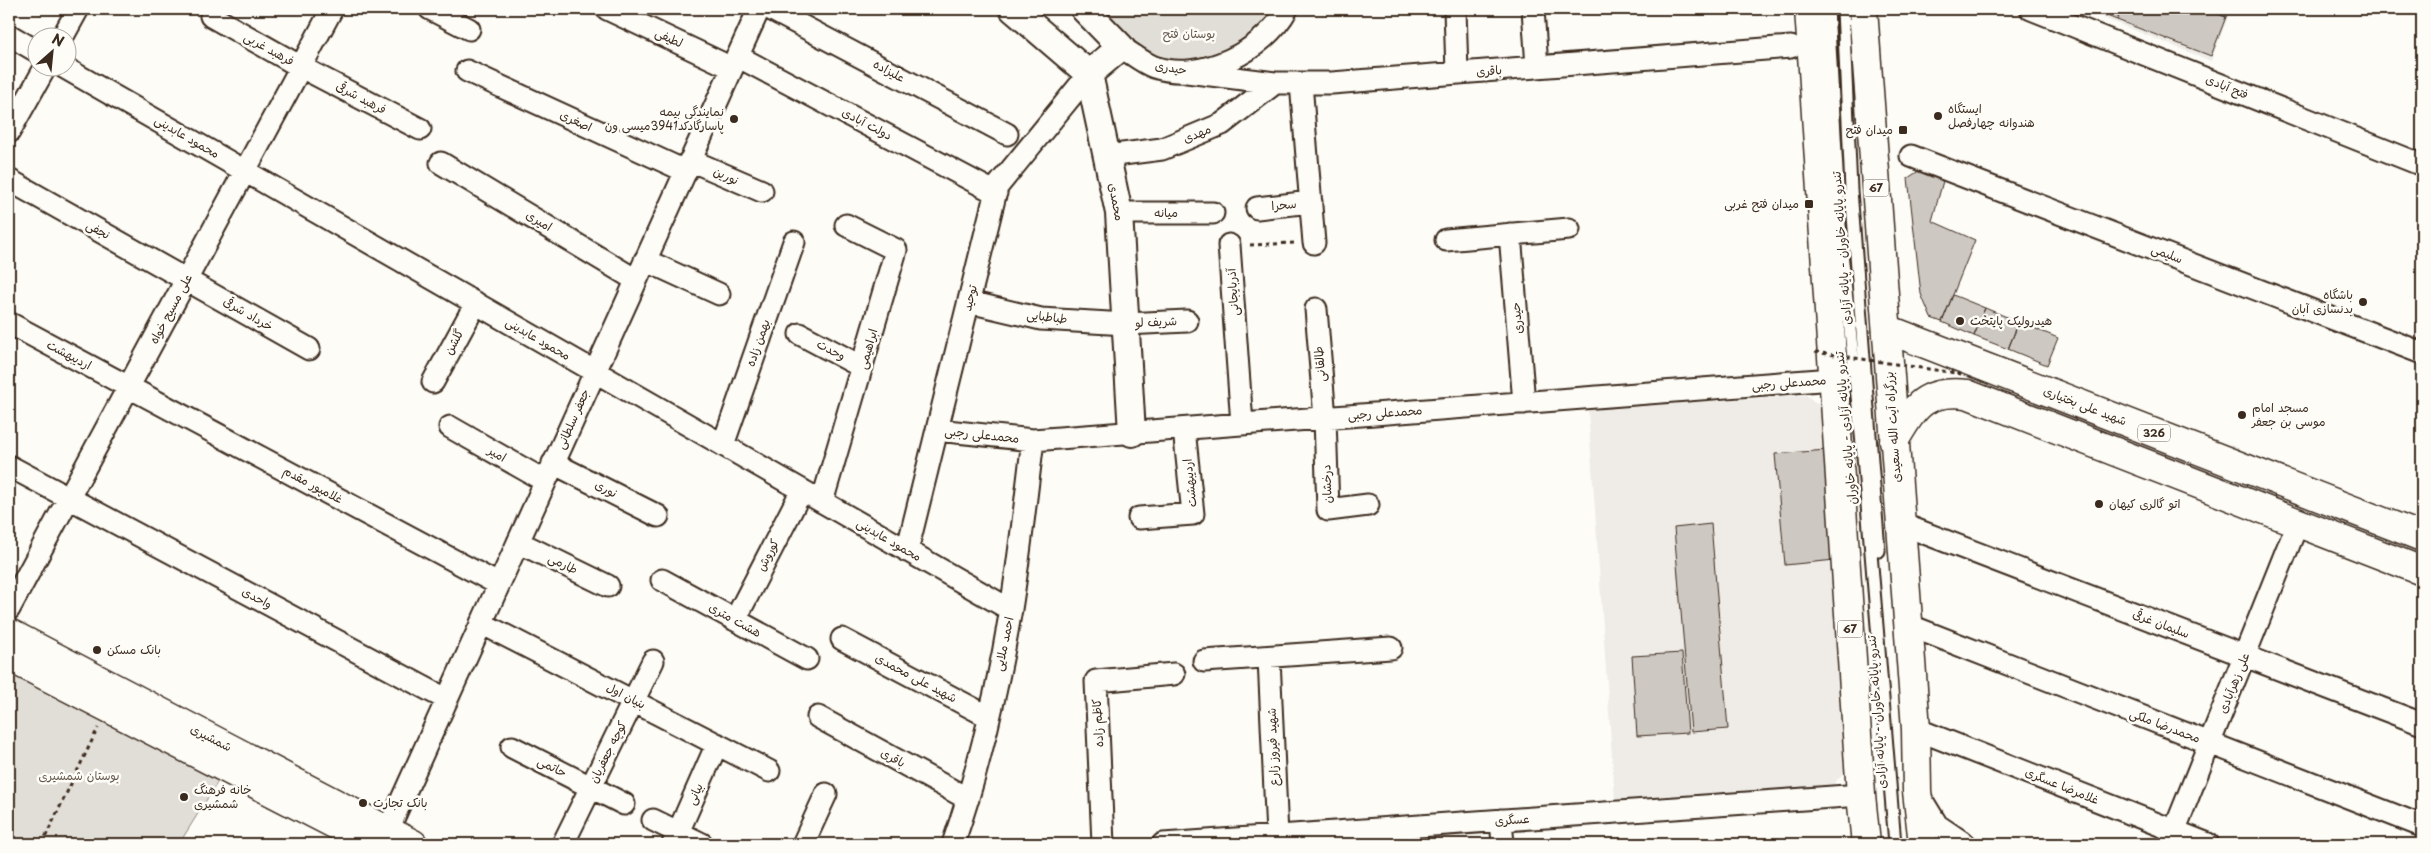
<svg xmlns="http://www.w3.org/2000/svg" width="2431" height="853" font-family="'Playpen Sans','Playpen Sans Arabic',sans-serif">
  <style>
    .built { fill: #efece7 }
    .green { fill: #e1ded7; stroke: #8e847a }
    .building { fill: #cdc8c2; stroke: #3b2a1e }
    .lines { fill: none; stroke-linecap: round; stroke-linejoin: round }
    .service-casing { stroke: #3b2a1e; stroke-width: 15 }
    .minor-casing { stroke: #3b2a1e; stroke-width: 25 }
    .tertiary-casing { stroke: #3b2a1e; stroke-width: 30 }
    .secondary-casing { stroke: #3b2a1e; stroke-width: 31 }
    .primary-casing { stroke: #3b2a1e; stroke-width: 31 }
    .trunk-casing { stroke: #3b2a1e; stroke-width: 31 }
    .path { stroke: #3b2a1e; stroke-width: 3; stroke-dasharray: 4 4; stroke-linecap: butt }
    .service { stroke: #fdfcf7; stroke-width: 11 }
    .minor { stroke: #fdfcf7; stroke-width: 21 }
    .tertiary { stroke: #fdfcf7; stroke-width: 26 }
    .secondary { stroke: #fdfcf7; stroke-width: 28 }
    .primary { stroke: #fdfcf7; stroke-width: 28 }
    .trunk { stroke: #fdfcf7; stroke-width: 28 }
    .path-bridge { stroke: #3b2a1e; stroke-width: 3; stroke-dasharray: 4 4; stroke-linecap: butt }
    .poi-dot { fill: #3b2a1e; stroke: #fdfcf7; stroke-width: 2 }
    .labels { text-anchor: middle; stroke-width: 5; stroke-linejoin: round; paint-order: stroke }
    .shield { fill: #fdfcf7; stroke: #75695f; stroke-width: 1 }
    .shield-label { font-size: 11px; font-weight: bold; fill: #3b2a1e }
    .park-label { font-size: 12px; fill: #64574c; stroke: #fdfcf7 }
    .street-label { font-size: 12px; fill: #3b2a1e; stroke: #fdfcf7 }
    .poi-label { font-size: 12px; fill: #3b2a1e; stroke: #fdfcf7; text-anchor: start }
  </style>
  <rect width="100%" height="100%" fill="#fdfcf7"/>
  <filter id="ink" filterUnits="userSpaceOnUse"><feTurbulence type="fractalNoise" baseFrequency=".02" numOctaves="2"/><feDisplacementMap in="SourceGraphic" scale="10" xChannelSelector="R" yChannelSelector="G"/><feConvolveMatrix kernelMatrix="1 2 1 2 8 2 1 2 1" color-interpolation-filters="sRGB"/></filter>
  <g filter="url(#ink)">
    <path class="built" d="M2081,9H2231L2211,61Z
      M1806,395L1824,409L1850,765L1833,785L1615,800L1588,409Z"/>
    <path class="green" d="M1102,9H1275C1253,42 1199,73 1158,56C1136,47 1118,25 1102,9Z
      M9,662L222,775L179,844H9Z"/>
    <path class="building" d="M2089,9H2122L2117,20Z
      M2122,9H2206L2226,17L2211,56L2117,20Z
      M2206,9H2229L2226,17Z
      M1920,170L1943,181L1932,221L1975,240L1942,322L1931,318L1921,294L1908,178Z
      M1953,295L1985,308L1974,336L1942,322Z
      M1985,308L2019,322L2008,349L1974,336Z
      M2019,322L2058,338L2047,365L2008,349Z
      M1827,450L1835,560L1785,565L1775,454Z
      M1711,524L1728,729L1691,732L1674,528Z
      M1682,653L1688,733L1637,736L1632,656Z"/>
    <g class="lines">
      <g class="service-casing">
        <path id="service" d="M1828,9L1841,243L1862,444L1895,844
          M1843,9L1851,190L1879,551"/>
      </g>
      <g class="minor-casing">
        <path id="minor" d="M430,9L469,29
          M607,9L732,68
          M770,9L1007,134
          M1455,9L1457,73
          M1533,9L1537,67
          M2031,9L2422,165
          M211,16L301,67L420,129
          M9,35L38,52
          M62,38L78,9
          M1121,47C1131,53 1143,63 1154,67C1201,83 1264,51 1287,9
          M737,56L996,193
          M65,68L1011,610
          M467,71L685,171
          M1187,72L1275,83H1332L1791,47
          M1301,83L1314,243
          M9,132L45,68
          M1107,156L1162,149L1222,124L1275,83
          M1911,156L2422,353
          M690,160L762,191
          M441,163L636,280
          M9,180L309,349
          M1257,208L1311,202
          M1119,213H1213
          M1510,234L1524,403
          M1446,240L1569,229
          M1229,245L1242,424
          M645,260L719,294
          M969,302L1041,319L1126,324L1187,321
          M1316,309L1325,418L1328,510L1368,505
          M9,323L498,584
          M800,334L862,367
          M433,382L476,303
          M450,427L545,481
          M937,430L1033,440L1833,379
          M723,445L794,242
          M553,463L658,516
          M9,466L446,699
          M822,502L896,250L846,225
          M1139,518L1193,514L1184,429
          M1901,524L2422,724
          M518,542L608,586
          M907,551L997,187L1089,74
          M662,580L807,659
          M9,609L332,9
          M735,620L802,490
          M481,623L769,771
          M1908,625L2422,826
          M842,639L989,717
          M1269,658L1277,836
          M1204,661L1391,648
          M818,717L968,799
          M1916,729L2208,844
          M512,747L624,804
          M1920,797L1937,825L1965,844
          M653,820L702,844
          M1501,820L1503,844
          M388,830L759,9
          M563,844L653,661
          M673,844L717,744
          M803,844L826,794
          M953,844C979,769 998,688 1011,609C1020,553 1026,496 1033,440
          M1103,844L1096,681L1174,674
          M1163,844L1861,795
          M2169,844L2298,522"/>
      </g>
      <g class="tertiary-casing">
        <path id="tertiary" d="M1013,9L1089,74L1119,213L1132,433
          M1084,9L1121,47L1089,74"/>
      </g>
      <g class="secondary-casing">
        <path id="secondary" d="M9,633L413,844
          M9,657L373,844"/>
      </g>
      <g class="primary-casing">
        <path id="primary" d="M1887,329L2422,537
          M1894,441C1914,408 1923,389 1967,394L2422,571"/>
      </g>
      <g class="trunk-casing">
        <path id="trunk" d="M1809,9L1861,795L1866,844
          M1863,9L1916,729L1917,791L1923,844"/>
      </g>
      <path class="path" d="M1250,245L1294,243
        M42,844L98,728"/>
      <use href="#service" class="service"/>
      <use href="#minor" class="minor"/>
      <use href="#tertiary" class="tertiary"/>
      <use href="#secondary" class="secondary"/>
      <use href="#primary" class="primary"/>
      <use href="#trunk" class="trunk"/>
      <path class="path-bridge" d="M1815,352L1962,374"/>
    </g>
  </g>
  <g class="poi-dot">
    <circle cx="1938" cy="116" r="5"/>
    <circle cx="734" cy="119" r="5"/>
    <rect x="1898" y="125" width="10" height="10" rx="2.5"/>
    <rect x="1804" y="199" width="10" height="10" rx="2.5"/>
    <circle cx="2363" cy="302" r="5"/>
    <circle cx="1960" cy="321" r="5"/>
    <circle cx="2242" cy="415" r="5"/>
    <circle cx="2099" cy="504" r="5"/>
    <circle cx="97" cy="650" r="5"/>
    <circle cx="184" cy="797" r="5"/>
    <circle cx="363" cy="803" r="5"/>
  </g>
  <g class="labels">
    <g class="shield">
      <rect x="1863.5" y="179.5" width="25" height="17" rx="4"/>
      <rect x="2138" y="424.5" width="32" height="17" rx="4"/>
      <rect x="1837.5" y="620.5" width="25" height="17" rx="4"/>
    </g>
    <g class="shield-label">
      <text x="1876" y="192">67</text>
      <text x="2154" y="437">326</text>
      <text x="1850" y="633">67</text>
    </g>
    <g class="park-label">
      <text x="1189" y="38">بوستان فتح</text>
      <text x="79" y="780">بوستان شمشیری</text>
    </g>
    <g class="street-label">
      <text transform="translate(669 38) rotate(25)" y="4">لطیفی</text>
      <text transform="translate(269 49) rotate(29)" y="4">فرهبد غربی</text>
      <text transform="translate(1171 68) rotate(9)" y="4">حیدری</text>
      <text transform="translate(889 71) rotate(28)" y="4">علیزاده</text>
      <text transform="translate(1489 71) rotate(-4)" y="4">باقری</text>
      <text transform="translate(2227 87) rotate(22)" y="4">فتح آبادی</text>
      <text transform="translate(361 98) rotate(28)" y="4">فرهبد شرقی</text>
      <text transform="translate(576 121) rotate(25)" y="4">اصغری</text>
      <text transform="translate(867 124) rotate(28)" y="4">دولت آبادی</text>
      <text transform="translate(1197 134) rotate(-23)" y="4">مهدی</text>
      <text transform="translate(187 137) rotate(30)" y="4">محمود عابدینی</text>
      <text transform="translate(726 176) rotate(24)" y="4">نورین</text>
      <text transform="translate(1116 202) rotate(80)" y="4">محمدی</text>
      <text transform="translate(1284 205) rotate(-6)" y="4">سحرا</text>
      <text x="1166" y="217">میانه</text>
      <text transform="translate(539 221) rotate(31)" y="4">امیری</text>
      <text transform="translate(98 230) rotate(29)" y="4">نجفی</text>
      <text transform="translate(1842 248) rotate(-94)" y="4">تندرو پایانه خاوران - پایانه آزادی</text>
      <text transform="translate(2167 254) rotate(21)" y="4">سلیمی</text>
      <text transform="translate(1233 292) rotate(-94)" y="4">آذربایجانی</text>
      <text transform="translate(970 298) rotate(-76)" y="4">توحید</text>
      <text transform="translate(171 309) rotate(-62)" y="4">علی مسیح خواه</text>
      <text transform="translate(248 314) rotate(30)" y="4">خرداد شرقی</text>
      <text transform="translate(1047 317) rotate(7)" y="4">طباطبایی</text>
      <text transform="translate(1517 318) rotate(-95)" y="4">حیدری</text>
      <text transform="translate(1156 322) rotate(-3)" y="4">شریف لو</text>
      <text transform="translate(538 339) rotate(30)" y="4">محمود عابدینی</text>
      <text transform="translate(454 342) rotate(-62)" y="4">گلشن</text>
      <text transform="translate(758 343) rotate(-71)" y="4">بهمن زاده</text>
      <text transform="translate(868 349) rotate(-74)" y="4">ابراهیمی</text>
      <text transform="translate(831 350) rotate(28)" y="4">وحدت</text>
      <text transform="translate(69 355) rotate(28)" y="4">اردیبهشت</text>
      <text transform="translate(1320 364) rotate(-95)" y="4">طالقانی</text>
      <text transform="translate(1789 383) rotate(-4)" y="4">محمدعلی رجبی</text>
      <text transform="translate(2085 406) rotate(21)" y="4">شهید علی بختیاری</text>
      <text transform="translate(1385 413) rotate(-4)" y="4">محمدعلی رجبی</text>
      <text transform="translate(573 419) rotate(-66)" y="4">جعفر سلطانی</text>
      <text transform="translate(1893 427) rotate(-94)" y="4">بزرگراه آیت الله سعیدی</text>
      <text transform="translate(1846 428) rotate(-95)" y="4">تندرو پایانه آزادی - پایانه خاوران</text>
      <text transform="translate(982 435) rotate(6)" y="4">محمدعلی رجبی</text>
      <text transform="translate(497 454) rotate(30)" y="4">امیر</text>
      <text transform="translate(1190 483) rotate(-96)" y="4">اردیبهشت</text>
      <text transform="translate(1327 484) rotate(-92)" y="4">درخشان</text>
      <text transform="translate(313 485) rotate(28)" y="4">غلامپور مقدم</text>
      <text transform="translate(606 489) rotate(27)" y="4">نوری</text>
      <text transform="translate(889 540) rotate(30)" y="4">محمود عابدینی</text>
      <text transform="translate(768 555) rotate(-63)" y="4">کوروش</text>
      <text transform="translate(563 564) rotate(26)" y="4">طارمی</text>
      <text transform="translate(257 598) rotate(28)" y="4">واحدی</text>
      <text transform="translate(735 620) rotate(29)" y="4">هشت متری</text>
      <text transform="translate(2161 624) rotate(21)" y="4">سلیمان غرقی</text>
      <text transform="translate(1004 644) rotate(-78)" y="4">احمد ملایی</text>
      <text transform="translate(916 678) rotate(28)" y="4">شهید علی محمدی</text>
      <text transform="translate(2234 683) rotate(-68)" y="4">علی زهرآبادی</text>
      <text transform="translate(626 696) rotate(27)" y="4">بنیان اول</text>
      <text transform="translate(1877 712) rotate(-94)" y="4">تندرو پایانه خاوران - پایانه آزادی</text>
      <text transform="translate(1098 723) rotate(-93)" y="4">کاظم زاده</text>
      <text transform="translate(2165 726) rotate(21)" y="4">محمدرضا ملکی</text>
      <text transform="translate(211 738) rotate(27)" y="4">شمشیری</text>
      <text transform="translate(1273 747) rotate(-92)" y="4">شهید فیروز زارع</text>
      <text transform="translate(608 752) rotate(-63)" y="4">کوچه جعفریان</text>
      <text transform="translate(893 758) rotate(29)" y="4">باقری</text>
      <text transform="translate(552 767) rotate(26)" y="4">حاتمی</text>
      <text transform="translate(2062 786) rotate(22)" y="4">غلامرضا عسگری</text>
      <text transform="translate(695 794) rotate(-66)" y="4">بیانی</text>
      <text transform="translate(1512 820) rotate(-4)" y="4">عسگری</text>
    </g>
    <g class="poi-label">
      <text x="1948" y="113">ایستگاه<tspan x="1948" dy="14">هندوانه چهارفصل</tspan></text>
      <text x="724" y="116" text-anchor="end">نمایندگی بیمه<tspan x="724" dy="14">پاسارگادکد3941میسی ون</tspan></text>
      <text x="1893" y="134" text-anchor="end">میدان فتح</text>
      <text x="1799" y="208" text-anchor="end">میدان فتح غربی</text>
      <text x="2353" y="299" text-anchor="end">باشگاه<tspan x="2353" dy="14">بدنسازی آبان</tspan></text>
      <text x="1970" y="325">هیدرولیک پایتخت</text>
      <text x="2252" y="412">مسجد امام<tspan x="2252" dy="14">موسی بن جعفر</tspan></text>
      <text x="2109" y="508">اتو گالری کیهان</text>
      <text x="107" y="654">بانک مسکن</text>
      <text x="194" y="794">خانه فرهنگ<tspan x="194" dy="14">شمشیری</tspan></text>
      <text x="373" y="807">بانک تجارت</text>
    </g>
  </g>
  <rect width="2431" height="853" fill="none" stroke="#fdfcf7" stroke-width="30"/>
  <rect x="15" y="15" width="2401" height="823" fill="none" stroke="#3b2a1e" stroke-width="2" filter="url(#ink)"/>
  <g transform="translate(52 52) rotate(27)"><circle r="24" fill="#fdfcf7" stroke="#afa8a0"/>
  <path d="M0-4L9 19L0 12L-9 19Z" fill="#3b2a1e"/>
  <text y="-8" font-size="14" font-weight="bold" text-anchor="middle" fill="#3b2a1e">N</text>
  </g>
</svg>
